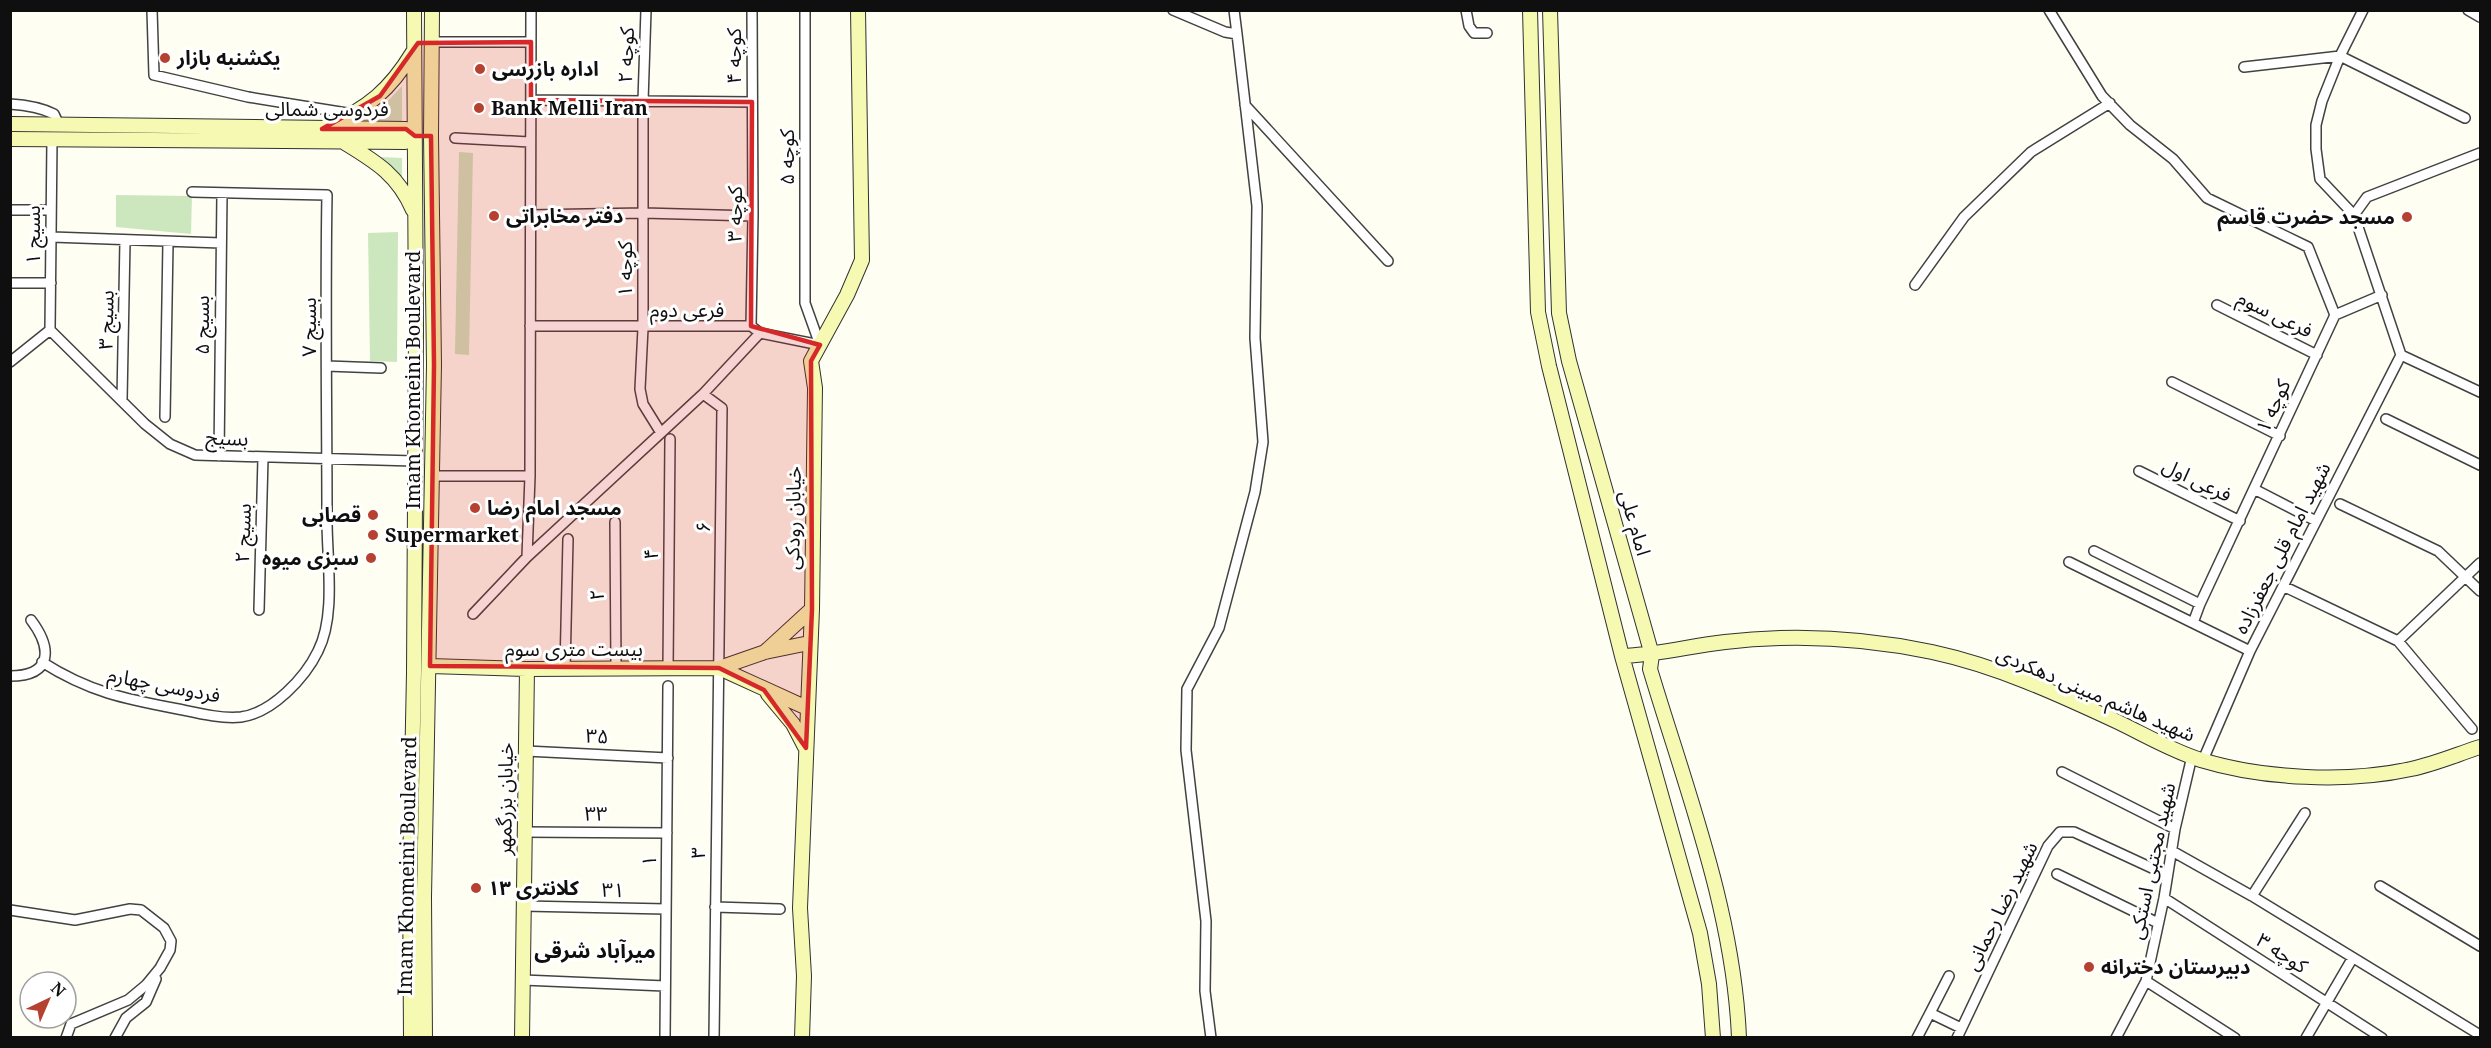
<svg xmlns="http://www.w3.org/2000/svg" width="2491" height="1048" font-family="'Noto Serif','Noto Sans Arabic',serif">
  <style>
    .green { fill: #cce7be }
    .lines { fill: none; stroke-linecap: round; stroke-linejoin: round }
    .street-casing { stroke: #424242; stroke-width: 12 }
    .secondary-casing { stroke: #313131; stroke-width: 16 }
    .street { stroke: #fff; stroke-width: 9 }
    .secondary { stroke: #f5f9b2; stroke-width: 14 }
    .marked { fill: #d62828; fill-opacity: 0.2; stroke: #d62828; stroke-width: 4.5; stroke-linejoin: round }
    .poi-dot { fill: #b74130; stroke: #fff; stroke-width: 2 }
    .labels { text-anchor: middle; stroke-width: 6; stroke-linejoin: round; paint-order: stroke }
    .street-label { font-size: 20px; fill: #0f0f0f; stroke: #fff }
    .poi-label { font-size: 20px; font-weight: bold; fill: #0f0f0f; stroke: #fff; text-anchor: start }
    .neighbourhood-label { font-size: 21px; font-weight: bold; fill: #0f0f0f; stroke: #fff }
  </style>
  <rect width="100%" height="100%" fill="#fefef3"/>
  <path class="green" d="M402,86V122H362L386,103Z
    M459,152L473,153L469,355L455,354Z
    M381,157L402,158V177Z
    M116,195L192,196L191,234L116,227Z
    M398,232L397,362L370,361L368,233Z"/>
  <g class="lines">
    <g class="street-casing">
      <path id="street" d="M152,10L154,75L248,97L353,114
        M646,10L643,101V328L640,389L643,404L661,433
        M1173,10L1225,32L1237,34L1234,10
        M1466,10L1469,26L1474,33H1487
        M2049,10L2102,96L2130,125L2173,159L2207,198L2308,247L2335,315L2200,604L2193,623L2250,651
        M2363,10L2340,56L2322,101L2316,125V149L2320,179L2354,215L2401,355
        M2468,10L2480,17
        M433,42H531
        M2244,67L2340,56L2465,118
        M531,100L752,102
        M10,104C26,105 40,107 54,114L59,125
        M1245,105L1388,261
        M455,138L529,142
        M10,210H51
        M530,215L644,213L753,216
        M2354,215L2367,197L2480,153
        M52,237L221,243
        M10,283H51
        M1915,285L1964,217L2031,152L2110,103
        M2217,305L2317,355
        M2335,315L2382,295
        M530,326H751L760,333L820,345L805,303V10
        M751,326L753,216L752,10
        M50,330L145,424L170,444L195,455L414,461
        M50,330L52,140
        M2401,355L2480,392
        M10,362L50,330
        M327,366L381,368
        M2172,382L2280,436
        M703,394L722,408L714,1038
        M122,400L125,241
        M165,417L168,243
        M2386,419L2480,465
        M219,456L222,194
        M2139,471L2240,521
        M433,476H530
        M2254,489L2316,521
        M2340,504L2438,551L2480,591
        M615,522L616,669
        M2094,551L2200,604
        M527,557L530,476L531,10
        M2069,562L2193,623
        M2283,586L2398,641L2472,729
        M259,610L263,458
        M473,614L527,557L703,394L760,333
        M2398,641L2480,563
        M42,662C89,692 125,699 178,709C197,713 221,719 241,717C272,713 305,678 318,651C336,616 327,560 327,521C327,412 325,303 327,195L192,192
        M565,669L568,539
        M668,669L670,439
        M10,676C53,676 52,648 31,620
        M526,751L668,758
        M2203,760L2250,651L2401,355
        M2062,772L2175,829
        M524,832L667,833
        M2172,851L2252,896L2480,1035
        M2057,874L2158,923
        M2380,886L2480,946
        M2252,896L2305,813
        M2164,898L2382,1038
        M524,906L666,909
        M715,907L780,909
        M10,910L75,920L130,909L141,910L164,928L171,941L170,950L160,968L146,985L128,1000L71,1024L66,1038
        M1949,976L1930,1013L1961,1028
        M523,980L665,986
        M2146,981L2235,1038
        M115,1038L126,1018L146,1002L156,979
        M665,1038L668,686
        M1211,1038L1205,991L1206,921L1186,750L1187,689L1219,628L1255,492L1263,442L1255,338L1257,206L1237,34
        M1917,1038L1930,1013
        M1957,1038L2048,846L2060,832H2074L2167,875
        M2116,1038L2146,981L2164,898L2175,829L2192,756
        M2306,1038L2352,959"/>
    </g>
    <g class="secondary-casing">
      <path id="secondary" d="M1530,10L1538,312L1549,366L1622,656L1700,933L1709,984L1713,1038
        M1550,10L1559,313L1569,361L1652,655L1650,669C1686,789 1734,912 1739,1038
        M10,124L406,129L415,136
        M328,126C368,108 390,90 413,52
        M10,139L405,142L415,136
        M345,143C376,162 398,175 413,210
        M765,652L812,609
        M1622,656C1657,655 1690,646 1725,642C1793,634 1865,638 1932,652C1997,666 2058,694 2118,722C2145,735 2172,751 2201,760C2263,779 2348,783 2411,769C2435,764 2458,754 2480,747
        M430,666L527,669L719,668L765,652L809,643
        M719,668L807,708
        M768,694L793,724L805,747
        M411,1038L410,871L414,673L416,327L414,10
        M425,1038L424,897L434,365L431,136L432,10
        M522,1038L527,669
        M802,1038L804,976L800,908L812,609L815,388L811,361L847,295L862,260L858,10"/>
    </g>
    <use href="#street" class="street"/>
    <use href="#secondary" class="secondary"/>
  </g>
  <path class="marked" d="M531,42V100L752,102L751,326L820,345L811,361L812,609L806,748L764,690L719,668L430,666L434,365L431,136H415L406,129H322L380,96L418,43Z"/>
  <g class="poi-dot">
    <circle cx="165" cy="58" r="6"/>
    <circle cx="480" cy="69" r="6"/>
    <circle cx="479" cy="108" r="6"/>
    <circle cx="494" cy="216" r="6"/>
    <circle cx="2407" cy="217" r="6"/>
    <circle cx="475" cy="508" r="6"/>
    <circle cx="373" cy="515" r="6"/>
    <circle cx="373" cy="535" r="6"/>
    <circle cx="371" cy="558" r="6"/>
    <circle cx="476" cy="888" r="6"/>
    <circle cx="2089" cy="967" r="6"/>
  </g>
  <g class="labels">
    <g class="street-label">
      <text transform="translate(626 55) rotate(-88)" y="7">کوچه ۲</text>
      <text transform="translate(734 56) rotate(-90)" y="7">کوچه ۴</text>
      <text x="327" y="116">فردوسی شمالی</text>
      <text transform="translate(787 157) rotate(-90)" y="7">کوچه ۵</text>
      <text transform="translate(735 214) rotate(-90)" y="7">کوچه ۳</text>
      <text transform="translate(33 235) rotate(-90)" y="7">بسیج ۱</text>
      <text transform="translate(625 269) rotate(-90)" y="7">کوچه ۱</text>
      <text x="687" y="317">فرعی دوم</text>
      <text transform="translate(2275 314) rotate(26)" y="7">فرعی سوم</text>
      <text transform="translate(106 320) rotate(-89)" y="7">بسیج ۳</text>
      <text transform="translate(202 325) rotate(-90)" y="7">بسیج ۵</text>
      <text transform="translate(309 327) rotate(-90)" y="7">بسیج ۷</text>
      <text transform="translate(413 380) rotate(-90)" y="7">Imam Khomeini Boulevard</text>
      <text transform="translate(2273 406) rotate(-66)" y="7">کوچه ۱</text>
      <text transform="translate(227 438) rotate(2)" y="7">بسیج</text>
      <text transform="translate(2197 480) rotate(26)" y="7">فرعی اول</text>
      <text transform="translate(793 518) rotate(-89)" y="7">خیابان رودکی</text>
      <text transform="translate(1635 523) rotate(74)" y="7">امام علی</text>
      <text transform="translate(703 527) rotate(-89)" y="7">۶</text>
      <text transform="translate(243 533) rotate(-88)" y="7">بسیج ۲</text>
      <text transform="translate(2282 548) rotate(-63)" y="7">شهید امام قلی جعفرزاده</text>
      <text transform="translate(651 554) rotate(-90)" y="7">۴</text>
      <text transform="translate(597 595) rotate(-91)" y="7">۲</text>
      <text x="574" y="656">بیست متری سوم</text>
      <text transform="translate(164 685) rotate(11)" y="7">فردوسی چهارم</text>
      <text transform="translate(2096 694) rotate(23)" y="7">شهید هاشم مبینی دهکردی</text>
      <text transform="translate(597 736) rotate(3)" y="7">۳۵</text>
      <text transform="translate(505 799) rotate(-89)" y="7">خیابان بزرگمهر</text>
      <text x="596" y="821">۳۳</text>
      <text transform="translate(698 853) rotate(-89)" y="7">۳</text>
      <text transform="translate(649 861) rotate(-89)" y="7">۱</text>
      <text transform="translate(2152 861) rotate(-78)" y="7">شهید مجتبی استکی</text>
      <text transform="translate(407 866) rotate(-89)" y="7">Imam Khomeini Boulevard</text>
      <text transform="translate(613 890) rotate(1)" y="7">۳۱</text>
      <text transform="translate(2001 906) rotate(-64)" y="7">شهید رضا رحمانی</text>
      <text transform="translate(2282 953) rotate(33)" y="7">کوچه ۳</text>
    </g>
    <g class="poi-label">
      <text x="177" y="65">یکشنبه بازار</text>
      <text x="492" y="76">اداره بازرسی</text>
      <text x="491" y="115">Bank Melli Iran</text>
      <text x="506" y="223">دفتر مخابراتی</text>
      <text x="2395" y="224" text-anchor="end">مسجد حضرت قاسم</text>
      <text x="487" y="515">مسجد امام رضا</text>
      <text x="361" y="522" text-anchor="end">قصابی</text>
      <text x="385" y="542">Supermarket</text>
      <text x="359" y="565" text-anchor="end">سبزی میوه</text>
      <text x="488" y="895">کلانتری ۱۳</text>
      <text x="2101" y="974">دبیرستان دخترانه</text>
    </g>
    <g class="neighbourhood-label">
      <text x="595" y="958">میرآباد شرقی</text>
    </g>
  </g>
  <rect width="2491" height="1048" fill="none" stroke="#0f0f0f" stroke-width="24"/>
  <g transform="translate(48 1000) rotate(44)"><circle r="28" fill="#ffffff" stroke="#9f9f9f" stroke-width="1.5"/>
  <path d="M0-4.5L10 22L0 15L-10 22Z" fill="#b74130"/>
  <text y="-9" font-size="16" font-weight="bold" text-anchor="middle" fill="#0f0f0f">N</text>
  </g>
</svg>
